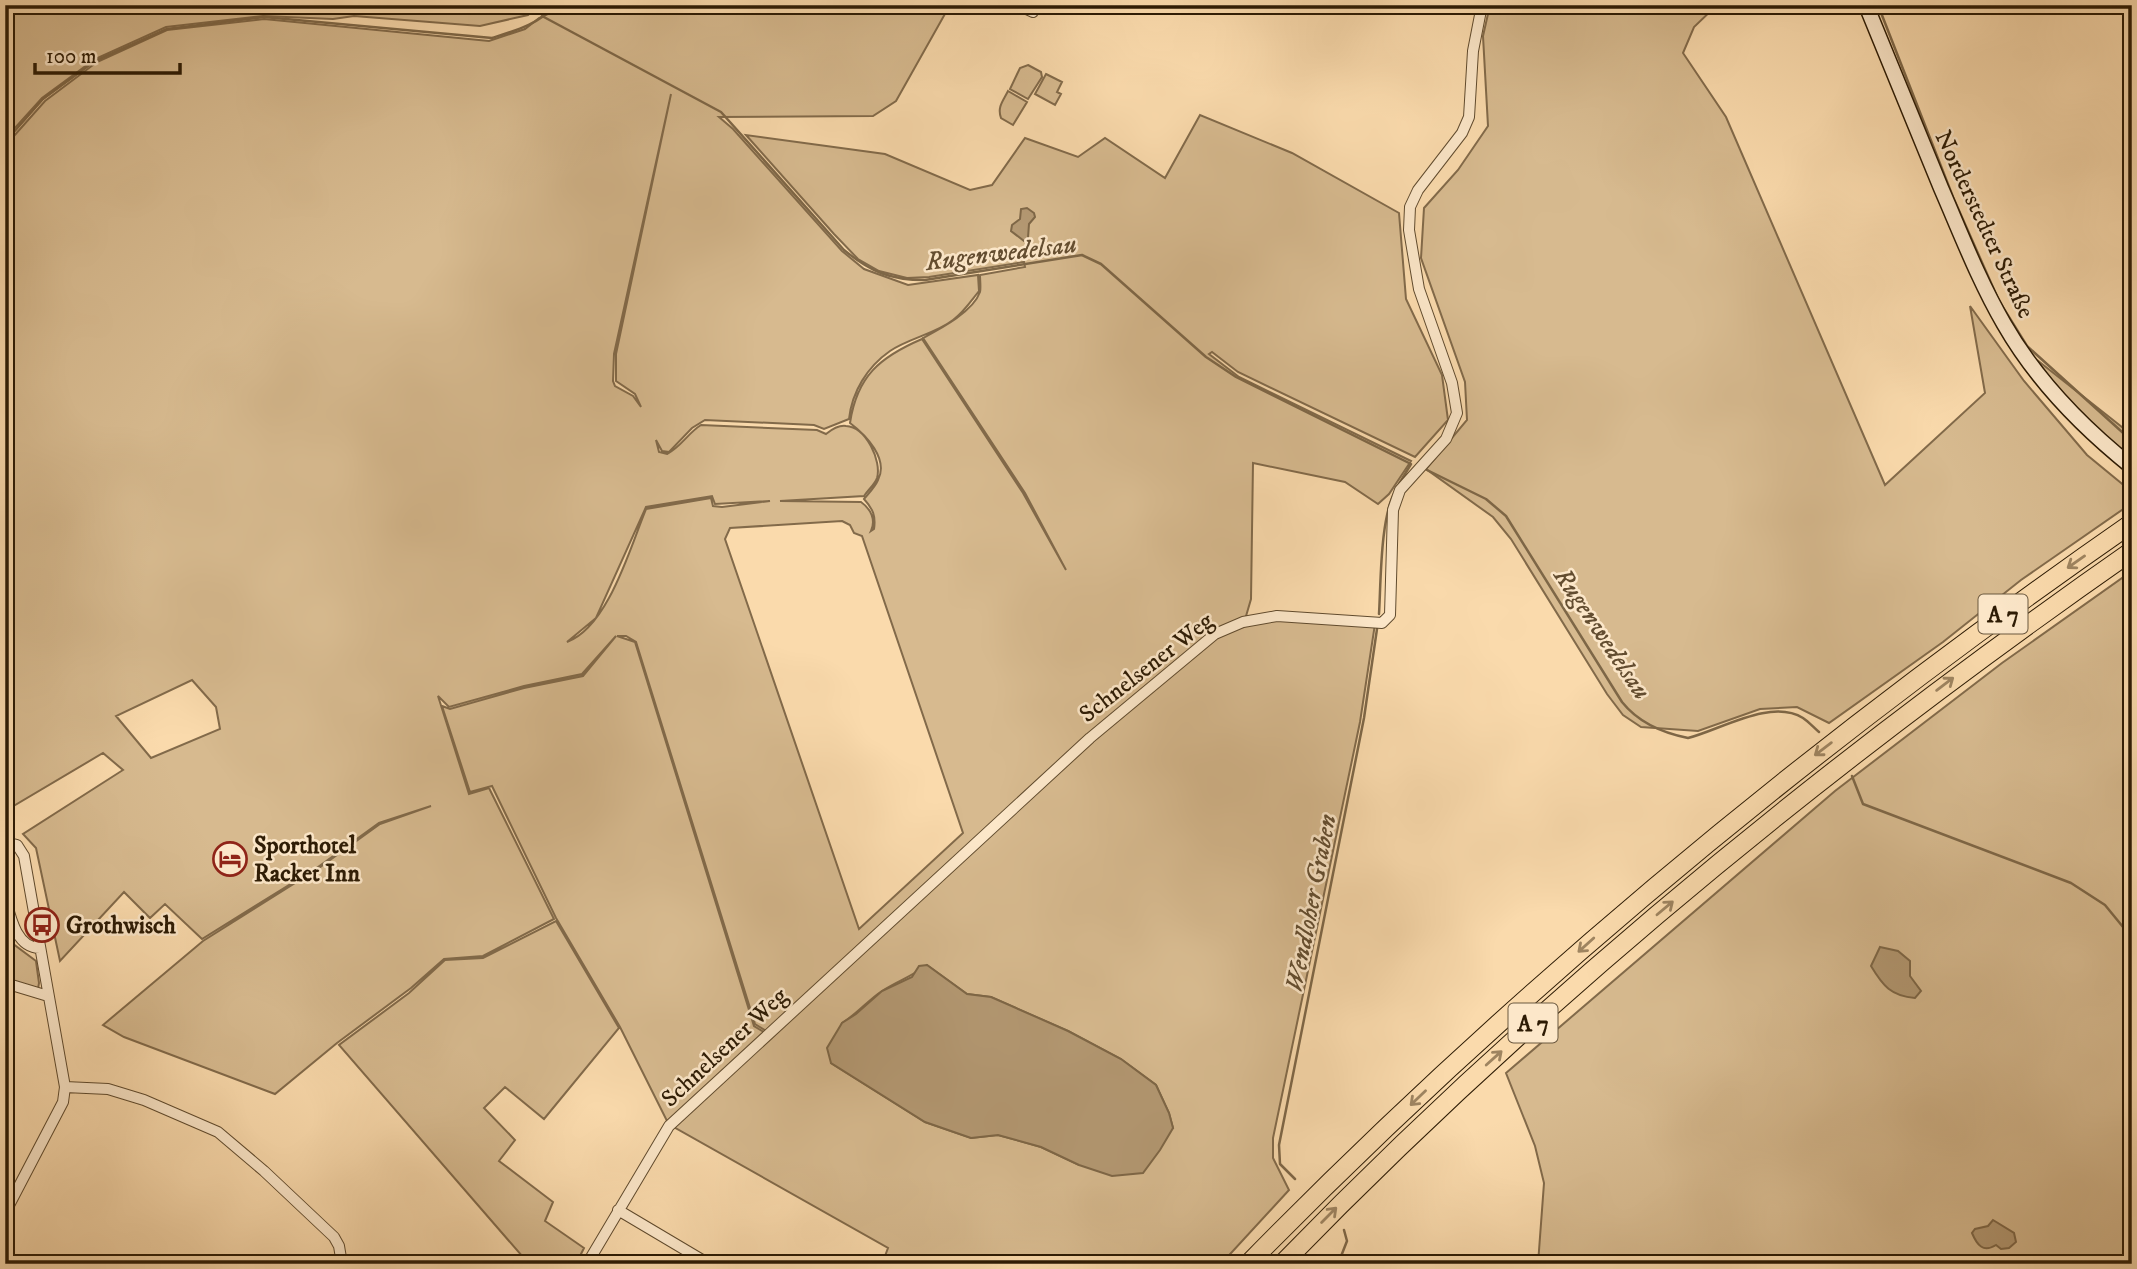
<svg xmlns="http://www.w3.org/2000/svg" width="2137" height="1269" font-family="'IM FELL DW Pica',serif">
  <style>
    .green { fill: #d7ba8f; stroke: #826a4a; stroke-width: 2; fill-rule: evenodd }
    .water { fill: #b49973; stroke: #7e6747; stroke-width: 2 }
    .lines { fill: none; stroke-linecap: round; stroke-linejoin: round }
    .stream { stroke: #7e6747; stroke-width: 2.5 }
    .minor-casing { stroke: #604b2e; stroke-width: 12 }
    .secondary-casing { stroke: #2d1b04; stroke-width: 17 }
    .motorway-casing { stroke: #2d1b04; stroke-width: 20 }
    .minor { stroke: #fce7c9; stroke-width: 10 }
    .secondary { stroke: #fce7c9; stroke-width: 14 }
    .motorway { stroke: #fadaac; stroke-width: 18 }
    .oneway { stroke: #9e8460 }
    .labels { text-anchor: middle; stroke-width: 5; stroke-linejoin: round; paint-order: stroke }
    .shield { fill: #fce7c9; stroke: #6b583f; stroke-width: 2 }
    .shield-label { font-size: 23px; font-weight: bold; fill: #2d1b04 }
    .street-label { font-size: 24px; fill: #2d1b04; stroke: #fce7c9 }
    .poi-label { font-size: 24px; font-weight: bold; fill: #2d1b04; stroke: #fce7c9; text-anchor: start }
    .water-label { font-size: 26px; font-style: italic; fill: #634d30; stroke: #fce7c9 }
  </style>
  <rect width="100%" height="100%" fill="#fadaac"/>
  <filter id="stains"><feTurbulence type="fractalNoise" baseFrequency=".00286" numOctaves="4"/><feColorMatrix values="0 0 0 0 .2 0 0 0 0 .09 0 0 0 0 .02 0 0 0 .5 -.17"/></filter>
  <radialGradient id="worn" r=".72"><stop offset=".6" stop-color="#630" stop-opacity="0"/><stop offset="1" stop-color="#630" stop-opacity=".3"/></radialGradient>
  <path class="green" d="M5,5H538L528,15L480,26L354,16L333,19L263,16L166,27L95,59L42,98L5,139Z
    M562,5H950L896,101L873,116L719,117L733,129L842,251L864,269L908,285L978,275L979,291C971,301 964,312 953,320C935,334 909,338 890,351C867,367 852,392 849,419L824,429L814,425L705,420L692,428L669,452L662,451L656,440L659,452L667,454C681,447 688,433 701,425L817,430L826,434C831,430 839,425 846,426C866,427 882,461 877,478C875,484 868,490 864,496L780,501L861,502C871,509 876,520 871,531L874,529C876,516 873,509 864,499C869,493 875,487 878,480C889,459 866,435 850,423C857,376 880,357 922,339L1023,493L1066,570L1025,493L923,338C940,329 973,312 980,292C981,288 980,280 980,275L1025,267L1024,262L929,277L907,278L879,271L858,259L834,234L746,135L885,154L970,190L992,185L1025,138L1078,157L1105,138L1165,178L1200,115L1292,153L1399,213L1406,299L1442,375L1448,420L1415,457L1238,372L1212,352L1209,354L1239,377L1411,461L1389,494L1378,504L1345,482L1253,463L1251,599L1244,623L1277,618L1375,624L1360,722L1273,1138V1158L1289,1190L1221,1264H882L888,1248L672,1126L771,1034L755,1024L636,642L626,636H617L635,642L754,1026L767,1034L668,1123L620,1027L556,918L492,786L470,792L442,706L450,709L524,688L583,676L616,636L582,674L524,686L449,707L438,696L469,794L489,788L554,919L483,956L444,959L411,988L337,1043L275,1094L124,1037L103,1025L203,941L319,868L380,824L431,806L379,823L318,867L202,939L165,904L150,918L124,892L60,961L36,848L23,834L123,770L103,753L5,811V146L45,101L97,62L167,30L264,19L489,41L525,29L539,18L559,9ZM671,94L616,354V381L635,394L641,407L633,396L615,386L613,381L614,354ZM712,496L715,504L770,501L722,507L713,506L711,498L646,509C630,548 608,627 567,642L596,618L646,507ZM842,521L850,525L854,533L862,536L963,833L859,929L725,539L730,528ZM192,680L216,707L220,729L151,758L116,716ZM927,965L967,994L991,997L1068,1031L1121,1059L1156,1085L1169,1113L1173,1128L1079,1165L1041,1147L998,1135L971,1138L925,1122L831,1063L842,1023C857,1014 868,1000 882,991C897,981 913,976 927,965Z
    M1490,5H1717L1694,27L1683,53L1726,117L1885,485L1985,393L1970,306L2024,381L2087,455L2132,492V503L2021,580L1943,642L1829,723L1797,707L1760,709L1698,731L1641,727L1623,715L1607,694L1511,539L1493,517L1426,469L1467,420L1465,382L1421,258L1424,208L1458,170L1488,126L1483,36Z
    M1028,65L1041,72L1042,77L1028,99L1010,89L1020,68Z
    M1046,74L1062,82L1057,92L1061,94L1055,105L1035,94Z
    M1008,91L1027,102L1013,125L1001,118C997,107 1003,101 1008,91Z
    M2037,360L2132,435V460L2064,398Z
    M2132,571V1264H1538L1544,1183L1535,1146L1506,1073L1835,791L2002,663Z
    M556,921L619,1028L544,1119L505,1087L484,1108L515,1140L499,1161L553,1202L545,1221L584,1248L576,1264H529L339,1045L409,993L445,960L483,958Z
    M5,926L12,943L36,961L39,983L38,989L5,979Z"/>
  <path class="water" d="M1027,208L1034,213L1035,217L1029,224L1028,238L1024,241L1011,231L1012,225L1020,219L1021,209Z
    M1880,947L1898,951L1910,961V976L1921,991L1915,998C1891,996 1883,986 1871,966Z
    M927,965L967,994L991,997L1068,1031L1121,1059L1156,1085L1169,1113L1173,1128L1160,1150L1143,1173L1112,1176L1079,1165L1041,1147L998,1135L971,1138L925,1122L831,1063L827,1048L842,1023L856,1014L882,991L912,977L919,966Z
    M1993,1220L2014,1233L2016,1242L2009,1248L2001,1249L1996,1245C1983,1253 1977,1245 1972,1233L1975,1229L1988,1226Z"/>
  <g class="lines">
    <path class="stream" d="M1878,5L1953,197L1999,301L2027,346L2132,441
      M542,16L721,112L844,250C871,272 890,280 925,280L1082,255L1101,264L1206,357L1236,377L1411,464L1399,484
      M5,142L43,99L95,61L167,29L264,17L492,38C514,31 540,24 555,5
      M1427,470L1486,499L1506,516L1622,702C1638,722 1663,733 1688,738C1720,730 1771,698 1803,718C1809,722 1814,728 1819,732
      M1379,614C1381,582 1380,516 1396,490
      M1852,776L1863,804L2071,883L2105,905L2132,938
      M1295,1179L1280,1164L1279,1145L1364,718L1377,629
      M1338,1264L1347,1241L1344,1230"/>
    <g class="minor-casing">
      <path id="minor" d="M1018,5L1033,12
        M5,842L17,845L24,856L65,1087L63,1102L5,1213
        M5,897C10,916 16,948 40,948
        M5,983L48,996
        M65,1087L108,1089L144,1100L218,1132L264,1171L334,1237L339,1246L342,1264
        M618,1210L709,1264
        M587,1264L669,1126L1090,738L1215,634L1243,622L1277,616L1382,623L1390,615L1393,510L1400,490L1446,439L1457,413L1452,383L1419,289L1409,230L1410,207L1418,190L1462,133L1469,117L1473,51L1482,5"/>
    </g>
    <g class="secondary-casing">
      <path id="secondary" d="M1866,5C1891,66 1916,127 1941,188C1961,234 1979,281 2004,324C2036,380 2082,427 2132,467"/>
    </g>
    <g class="motorway-casing">
      <path id="motorway" d="M1248,1264C1518,988 1815,743 2132,523
        M1282,1264C1540,998 1828,763 2132,551"/>
    </g>
    <use href="#minor" class="minor"/>
    <use href="#secondary" class="secondary"/>
    <use href="#motorway" class="motorway"/>
  </g>
  <defs><path id="oneway-shaft" d="M-6 0H5M1.5-3L5.5 0L1.5 3" fill="none" stroke-width="1.6" stroke-linecap="round" stroke-linejoin="round" transform="scale(1.75)"/></defs>
  <g class="oneway">
    <use href="#oneway-shaft" transform="translate(2076 562) rotate(145)"/>
    <use href="#oneway-shaft" transform="translate(1945 684) rotate(-37)"/>
    <use href="#oneway-shaft" transform="translate(1823 749) rotate(143)"/>
    <use href="#oneway-shaft" transform="translate(1665 908) rotate(-40)"/>
    <use href="#oneway-shaft" transform="translate(1586 945) rotate(138)"/>
    <use href="#oneway-shaft" transform="translate(1494 1058) rotate(-42)"/>
    <use href="#oneway-shaft" transform="translate(1418 1098) rotate(136)"/>
    <use href="#oneway-shaft" transform="translate(1329 1215) rotate(-45)"/>
  </g>
  <defs>
    <g id="hotel-ring" transform="scale(1.75)"><circle r="9.5" fill="#fce7c9" stroke="#8f2418" stroke-width="1.5"/><path d="M-6-4.5h1.5V1H6V5H4.5V3h-9V5H-6ZM-4 0a1.8 1.8 0 1 1 3.6 0ZM.5 0V-2.5h3Q6-2.5 6 0Z" fill="#8f2418"/></g>
    <g id="bus-ring" transform="scale(1.75)"><circle r="9.5" fill="#fce7c9" stroke="#8f2418" stroke-width="1.5"/><path d="M-5-6H5V4H4V6H2V4H-2V6H-4V4H-5ZM-3.5-4V0h7V-4ZM-3.5 1.2v1.5H-2V1.2ZM2 1.2v1.5H3.5V1.2Z" fill="#8f2418"/></g>
  </defs>
  <g fill-rule="evenodd">
    <use href="#hotel-ring" x="230" y="859"/>
    <use href="#bus-ring" x="42" y="925"/>
  </g>
  <g class="labels">
    <g class="shield">
      <rect x="1978.5" y="594.5" width="49" height="39" rx="5"/>
      <rect x="1508.5" y="1003.5" width="49" height="39" rx="5"/>
    </g>
    <g class="shield-label">
      <text x="2003" y="622">A 7</text>
      <text x="1533" y="1031">A 7</text>
    </g>
    <g class="street-label">
      <text transform="translate(1985 224) rotate(65)" y="8">Norderstedter Straße</text>
      <text transform="translate(1146 667) rotate(-38)" y="8">Schnelsener Weg</text>
      <text transform="translate(724 1047) rotate(-43)" y="8">Schnelsener Weg</text>
    </g>
    <g class="poi-label">
      <text x="254" y="853">Sporthotel<tspan x="254" dy="28">Racket Inn</tspan></text>
      <text x="66" y="933">Grothwisch</text>
    </g>
    <g class="water-label">
      <text transform="translate(1001 252) rotate(-7)" y="9">Rugenwedelsau</text>
      <text transform="translate(1603 633) rotate(56)" y="9">Rugenwedelsau</text>
      <text transform="translate(1310 903) rotate(-79)" y="9">Wendloher Graben</text>
    </g>
  </g>
  <rect width="2137" height="1269" fill="none" stroke="#fadaac" stroke-width="28"/>
  <rect x="7" y="7" width="2123" height="1255" fill="none" stroke="#2d1b04" stroke-width="3.5"/>
  <rect x="14" y="14" width="2109" height="1241" fill="none" stroke="#2d1b04" stroke-width="2"/>
  <path d="M35 63v10h145v-10" fill="none" stroke="#2d1b04" stroke-width="3.5"/>
  <text x="46" y="63" font-size="21" fill="#2d1b04" stroke="#fce7c9" stroke-width="5" paint-order="stroke">100 m</text>
  <rect width="100%" height="100%" filter="url(#stains)"/>
  <rect width="100%" height="100%" fill="url(#worn)"/>
</svg>
